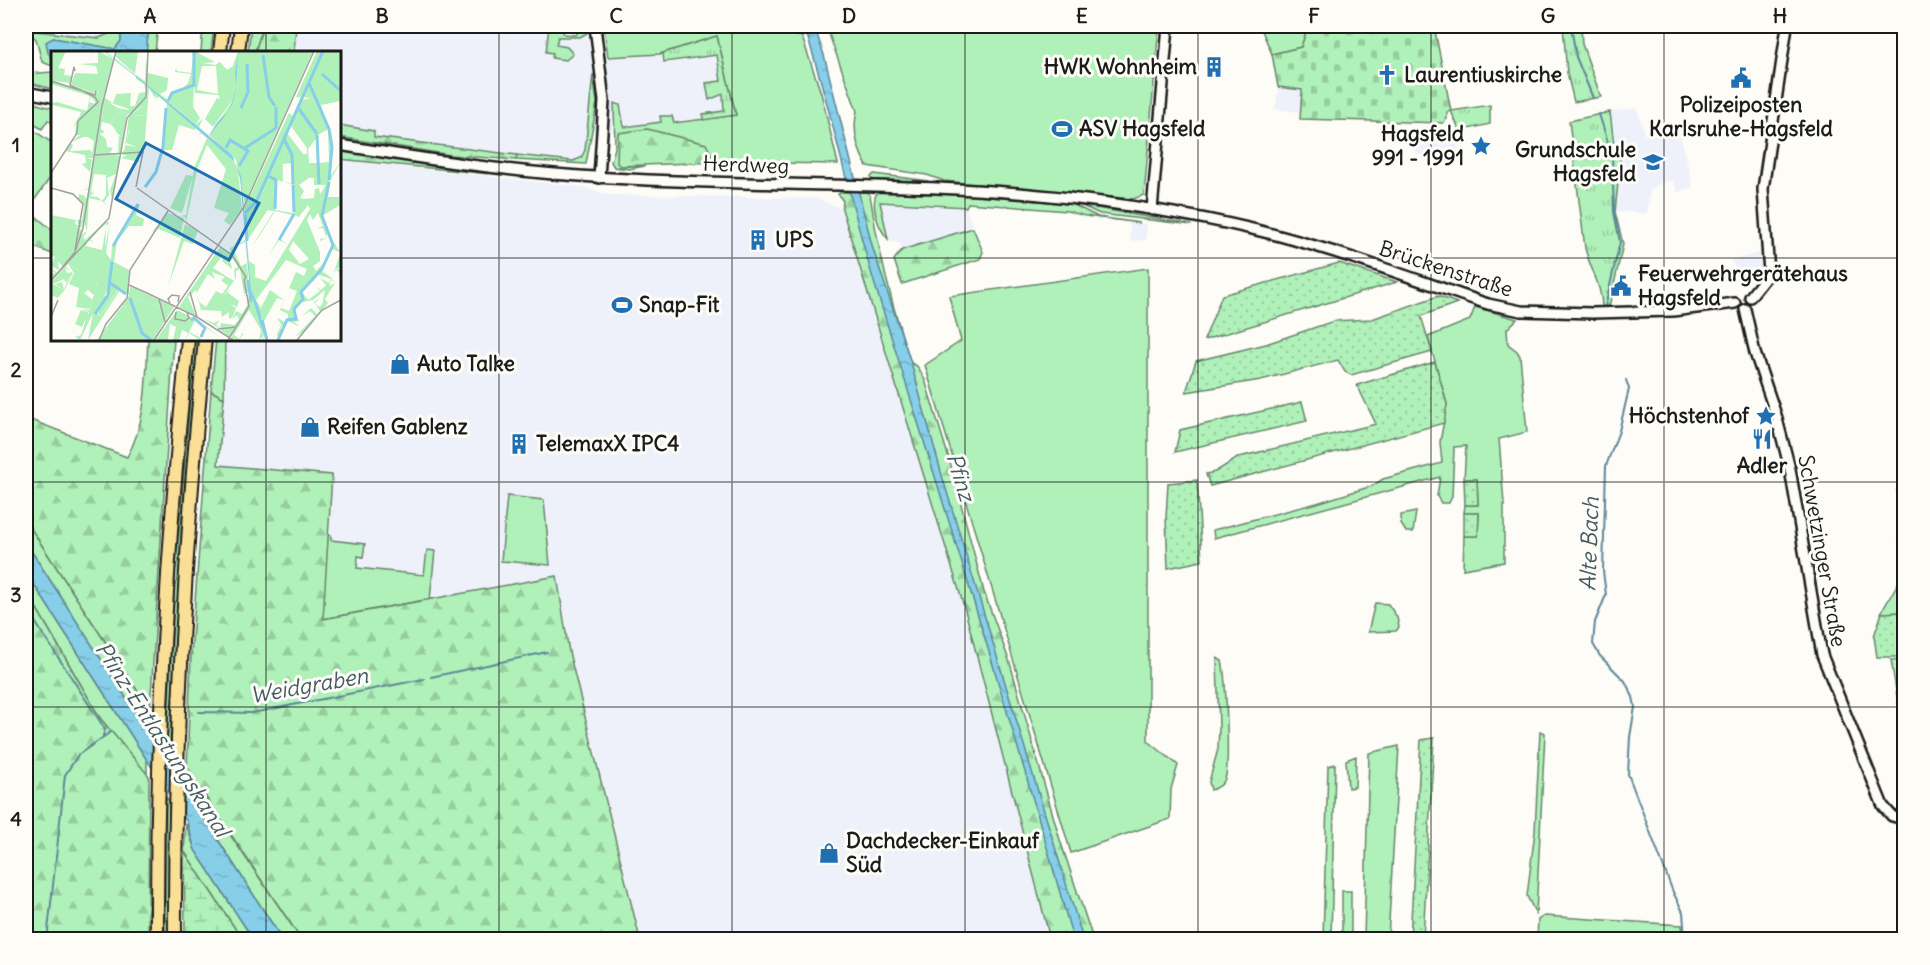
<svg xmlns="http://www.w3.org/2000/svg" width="1930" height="965" font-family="Delius,sans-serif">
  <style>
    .built { fill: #eef1f9 }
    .grass { fill: #b0f0b9; stroke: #66866a; stroke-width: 1.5 }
    .forest { fill: url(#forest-firs); stroke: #66866a; stroke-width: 1.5 }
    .wetland { fill: url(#wetland-marsh); stroke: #66866a; stroke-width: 1.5 }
    .cemetery { fill: url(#cemetery-stones); stroke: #66866a; stroke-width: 1.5 }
    .park { fill: url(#park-tufts); stroke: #66866a; stroke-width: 1.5 }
    .garden { fill: url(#garden-dots); stroke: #66866a; stroke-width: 1.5 }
    .water { fill: url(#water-ripples); stroke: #5c8797; stroke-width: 1.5 }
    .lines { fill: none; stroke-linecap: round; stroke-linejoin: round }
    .stream { stroke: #5c8797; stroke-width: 2 }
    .secondary-casing { stroke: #1c1c1c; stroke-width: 14 }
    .highway-casing { stroke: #1c1c1c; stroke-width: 16 }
    .secondary { stroke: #fdfcf7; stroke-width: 9 }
    .highway { stroke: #fadf96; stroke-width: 12 }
    .grid { fill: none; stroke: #1c1c1c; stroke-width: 1.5; stroke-opacity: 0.55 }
    .labels { text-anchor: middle; stroke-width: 6; stroke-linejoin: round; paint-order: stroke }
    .poi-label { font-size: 21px; font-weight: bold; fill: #1c1c1c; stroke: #fdfcf7; text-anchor: start }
    .street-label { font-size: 21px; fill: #1c1c1c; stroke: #fdfcf7 }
    .water-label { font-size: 22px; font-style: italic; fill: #415a64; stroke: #fdfcf7 }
    .inset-river { fill: none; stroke: #87cee9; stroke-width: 3 }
    .inset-road { fill: none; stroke: #a3a29f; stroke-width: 1.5 }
    .view { fill: #1f6fb2; fill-opacity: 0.15; stroke: #1f6fb2; stroke-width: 3 }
    .inset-edge { fill: none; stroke: #1c1c1c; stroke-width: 3 }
    .neatline { fill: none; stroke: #1c1c1c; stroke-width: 2 }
    .grid-label { font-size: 20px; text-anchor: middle; font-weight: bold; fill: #1c1c1c }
  </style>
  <defs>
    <pattern id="forest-firs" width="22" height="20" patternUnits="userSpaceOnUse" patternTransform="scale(1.5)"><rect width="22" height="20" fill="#b0f0b9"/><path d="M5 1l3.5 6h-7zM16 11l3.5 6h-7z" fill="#97cd9e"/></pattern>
    <pattern id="wetland-marsh" width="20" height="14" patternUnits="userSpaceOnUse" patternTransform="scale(1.5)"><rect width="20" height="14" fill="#b0f0b9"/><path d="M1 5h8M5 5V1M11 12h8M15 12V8" fill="none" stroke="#97cd9e"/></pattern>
    <pattern id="cemetery-stones" width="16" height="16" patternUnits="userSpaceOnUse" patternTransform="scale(1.5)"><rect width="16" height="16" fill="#b0f0b9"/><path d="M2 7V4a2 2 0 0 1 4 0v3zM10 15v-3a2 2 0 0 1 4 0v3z" fill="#97cd9e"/></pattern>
    <pattern id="park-tufts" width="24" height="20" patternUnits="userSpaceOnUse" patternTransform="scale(1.5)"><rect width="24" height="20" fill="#b0f0b9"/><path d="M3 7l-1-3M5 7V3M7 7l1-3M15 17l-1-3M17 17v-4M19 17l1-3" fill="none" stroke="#97cd9e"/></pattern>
    <pattern id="garden-dots" width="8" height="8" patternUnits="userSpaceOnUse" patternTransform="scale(1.5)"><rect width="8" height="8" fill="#b0f0b9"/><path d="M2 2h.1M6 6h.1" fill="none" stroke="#97cd9e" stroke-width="1.8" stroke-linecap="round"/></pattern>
    <pattern id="water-ripples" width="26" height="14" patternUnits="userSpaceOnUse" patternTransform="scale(1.5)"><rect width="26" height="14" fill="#87cee9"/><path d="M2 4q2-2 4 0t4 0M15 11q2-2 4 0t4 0" fill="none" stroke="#74b0c7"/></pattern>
  </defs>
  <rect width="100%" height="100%" fill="#fdfcf7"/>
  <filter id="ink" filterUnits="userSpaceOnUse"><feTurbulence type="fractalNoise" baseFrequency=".0167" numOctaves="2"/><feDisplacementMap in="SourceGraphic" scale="12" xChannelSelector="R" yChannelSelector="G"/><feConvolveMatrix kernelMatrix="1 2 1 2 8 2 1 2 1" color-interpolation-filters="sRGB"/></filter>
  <g filter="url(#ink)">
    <path class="built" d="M26,26H113L111,33L99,38L26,30Z
      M296,26H587L591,56L660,54L717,36L736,115L620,132L588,129L585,150L581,158L573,161L374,137V131L339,125V52H294Z
      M1279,87L1302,90L1300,112L1275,109Z
      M1637,108L1645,135L1678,125L1693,187L1677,192L1673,181L1660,183L1650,191L1647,213L1615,212L1621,153L1614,145L1610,112Z
      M1457,143L1458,155H1415V144Z
      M339,160L584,187L608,195L815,198L842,209L965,610L1050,939H640L322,619L332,475L218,465L224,398L225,339H339Z
      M879,202L966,207L973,228L902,250L900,244L888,239Z
      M1130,221L1146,224V240L1130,241Z
      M1760,253L1761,272L1740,277L1731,260Z"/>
    <path class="grass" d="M113,26H121V41L115,49L54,38L50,57H52V66L42,62L36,39L26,30L99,38L111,33Z
      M149,26H158L155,52H146Z
      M203,26H214L211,52H201Z
      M251,26H263L255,52H248Z
      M549,26H560L564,34L576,35L581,26H586L587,33L580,37H558L556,45L567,47L573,54L566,60L552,58L553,53L546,52Z
      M604,26H780L783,32L802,37L821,93L838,164L715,162L705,144L647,129L620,166H645L629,169L614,167L611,162L615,148L614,103L620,105L624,127L661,122L660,116H672L674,123L736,115L717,36L660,54L608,57Z
      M826,26H1159L1144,195L1133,199L944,181L927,175L867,166C857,149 852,131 857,111Z
      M1260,26H1308L1301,47L1272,54Z
      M593,74L597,103L586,164L516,160L517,155L573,161L581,158L585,150Z
      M26,101L52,108V123L48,120L42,129L26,119Z
      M26,125L52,143V175L31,205L26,222Z
      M874,174L922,180L928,181L872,180L871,177Z
      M877,192L968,195L1072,204L1098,217L1140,223L1085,216L1067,211L968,203L966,207L880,202L888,239C878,228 870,205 877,192Z
      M1080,205L1192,225L1100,214Z
      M1148,268V741L1178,765L1171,789L1170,819L1071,853L925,365L961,341L949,296Z
      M1475,307L1517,319L1507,329L1508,344L1517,351L1520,356L1527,432L1499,439L1504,504V562L1463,569L1464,536H1478L1479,513H1464L1465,505H1478L1477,479H1464L1466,446L1454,447L1452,496L1449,503H1441L1437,496L1440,477L1214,538L1213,530L1317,503L1372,486L1383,479L1442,463L1440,442L1447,404L1428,337L1470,320Z
      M195,339H198L182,518L169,759L167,745L175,578Z
      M216,339H225L224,398L211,391Z
      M507,496L544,500L550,565L501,561Z
      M1416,512L1413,532H1406L1401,524V515Z
      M26,521L150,710L148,732L26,543Z
      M328,534L331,535V540L365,544L363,557L358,556L357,568L424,575L427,550L435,551L430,599L322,619Z
      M26,572L147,760V776L100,718L26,590Z
      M1898,583H1901L1902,596L1904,597V612L1881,613Z
      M1375,603L1388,604L1397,617L1399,627L1396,631L1368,632Z
      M1217,658L1222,661C1226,676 1230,767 1225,779C1222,786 1217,788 1211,790L1209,782L1218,749L1219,728Z
      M1904,659V739L1891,660Z
      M1540,731L1545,733L1536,914L1527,896L1535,831Z
      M1399,746L1388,939H1364L1369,753Z
      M1356,756L1355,787L1348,788L1346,760Z
      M1335,764L1331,939H1323L1328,766Z
      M187,769L201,792L301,939H282L188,793Z
      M166,797L169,801L168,940L165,939Z
      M186,824L195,850L253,939H242L184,851Z
      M1342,891H1351V939H1342Z
      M1544,916L1682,925L1683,939H1537L1538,920Z"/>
    <path class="forest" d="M263,26H296L294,52H255Z
      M52,72V89L26,82L27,74Z
      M339,125L374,131V137L517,155L516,160L451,155L339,137Z
      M647,129L706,144L715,162L620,166L617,163L618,133Z
      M339,149L489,174L339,159Z
      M842,192H866L870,195C878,250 893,310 911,363L917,366L925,380L950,462L984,592L1010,663L1060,840L1093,939H1050L965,610L842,209L843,201L838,194Z
      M31,212L52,230V254L26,244V222Z
      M973,228L983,252L980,259L902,284L894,260L902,250Z
      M148,339H174L150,710L26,521V418L127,457C147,421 146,379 148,339Z
      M211,391L224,398L218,465L332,475L323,619L557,576L569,652L640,939H301L187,769L191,654Z
      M26,590L100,718L149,776L148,939H26Z"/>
    <path class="wetland" d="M184,851L242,939H185Z"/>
    <path class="cemetery" d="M1308,26H1434L1451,111L1447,112V119L1443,123L1300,119L1302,90L1278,87L1272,54L1301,47Z"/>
    <path class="park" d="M1563,26H1581L1582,44L1601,97L1574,102L1567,73Z
      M717,36L736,115L703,120V114L724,111L723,94L709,100L706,83L721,81L717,55L664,62L663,54H660Z
      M1490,105V124L1460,131L1451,111Z
      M1610,112L1614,145L1621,153L1615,212L1623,244L1609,307H1602C1602,286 1590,269 1585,248L1569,121Z"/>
    <path class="garden" d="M1339,263L1397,282L1204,340L1222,295Z
      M1438,296L1457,303L1421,316L1432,352L1351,375L1345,372L1338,360L1261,380L1186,392L1196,361L1266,344L1334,321L1372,319Z
      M1435,362L1447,404L1444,423L1210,486L1206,474L1215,472L1239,457L1376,424L1357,385Z
      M1302,402L1307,421L1175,452L1180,430Z
      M1902,466H1904V546H1900L1897,492Z
      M1464,479H1477L1478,505H1465Z
      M1197,480L1202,561L1168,568L1166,518L1168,483Z
      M1464,513H1479L1478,536H1464Z
      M1904,612V657H1877L1874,636L1882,613Z
      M1434,738L1423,939H1410L1421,740Z"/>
    <path class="water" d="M121,26H149L146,52H52V57L48,53L46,42L53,38L115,49L121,41Z
      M804,26H814L824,55L873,249L911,363L943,479L1083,939H1073C1013,724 946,511 879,298C850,208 834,115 804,26Z
      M26,543L282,939H253L195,850L187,822L26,572Z"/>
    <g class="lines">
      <path class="stream" d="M1571,26L1576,57L1593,98
        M1599,114L1612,155L1614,212L1620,242L1605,307
        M26,174L31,184L26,193
        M1626,380L1629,389L1619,431L1606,466L1603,571L1606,595L1595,622L1593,644L1600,656L1625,681L1633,697L1635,707L1630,737L1628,774L1673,892L1683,912L1685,940
        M26,608L105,729L103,736
        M431,677L547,652
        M199,712L252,713L424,679
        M47,940L65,775L78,755L112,731"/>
      <g class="secondary-casing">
        <path id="secondary" d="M595,26L604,101L599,178
          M26,92L52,97
          M339,145C424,159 509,172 595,177C752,188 911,180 1069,198C1138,206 1208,217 1276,235C1348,254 1417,280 1488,304L1521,311L1592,313L1673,311L1735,303
          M1152,210L1168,26
          M1750,297L1769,273L1763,189L1787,26
          M1745,309L1755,353L1776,415L1790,469L1822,655L1883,806L1892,816L1904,819"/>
      </g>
      <g class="highway-casing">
        <path id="highway" d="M220,52L223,26
          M238,52L241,26
          M157,940C156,739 167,538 188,339
          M175,940C174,739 185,538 205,339"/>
      </g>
      <use href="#secondary" class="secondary"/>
      <use href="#highway" class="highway"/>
    </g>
  </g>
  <path class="grid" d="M266,26V52M499,26V940M732,26V940M965,26V940M1198,26V940M1431,26V940M1664,26V940M26,258H52M339,258H1904M266,339V940M26,482H1904M26,707H1904"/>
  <defs>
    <g id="building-bare" transform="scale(1.62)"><path d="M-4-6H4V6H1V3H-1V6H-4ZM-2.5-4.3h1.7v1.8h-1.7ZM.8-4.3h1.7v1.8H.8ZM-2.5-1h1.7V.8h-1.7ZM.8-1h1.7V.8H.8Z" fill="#1f6fb2" stroke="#fdfcf7" stroke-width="2.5" paint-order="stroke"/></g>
    <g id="church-bare" transform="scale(1.62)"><path d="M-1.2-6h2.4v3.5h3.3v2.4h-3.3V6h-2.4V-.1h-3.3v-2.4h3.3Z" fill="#1f6fb2" stroke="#fdfcf7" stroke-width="2.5" paint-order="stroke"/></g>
    <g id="civic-bare" transform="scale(1.62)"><path d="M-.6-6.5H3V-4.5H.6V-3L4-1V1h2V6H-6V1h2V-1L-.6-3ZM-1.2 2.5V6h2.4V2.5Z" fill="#1f6fb2" stroke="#fdfcf7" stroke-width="2.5" paint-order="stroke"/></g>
    <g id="stadium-bare" transform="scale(1.62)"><path d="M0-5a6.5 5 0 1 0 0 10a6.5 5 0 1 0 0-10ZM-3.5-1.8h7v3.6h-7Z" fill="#1f6fb2" stroke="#fdfcf7" stroke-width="2.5" paint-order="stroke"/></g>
    <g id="sight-bare" transform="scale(1.62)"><path d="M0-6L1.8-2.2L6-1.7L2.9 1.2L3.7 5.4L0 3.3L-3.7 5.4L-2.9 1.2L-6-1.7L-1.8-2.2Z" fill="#1f6fb2" stroke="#fdfcf7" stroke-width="2.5" paint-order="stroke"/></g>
    <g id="school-bare" transform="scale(1.62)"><path d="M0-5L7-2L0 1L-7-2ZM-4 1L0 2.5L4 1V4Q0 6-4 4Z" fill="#1f6fb2" stroke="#fdfcf7" stroke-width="2.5" paint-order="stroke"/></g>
    <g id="shop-bare" transform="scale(1.62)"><path d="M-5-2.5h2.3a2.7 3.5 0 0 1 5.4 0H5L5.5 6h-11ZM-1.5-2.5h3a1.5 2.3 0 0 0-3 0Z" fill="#1f6fb2" stroke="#fdfcf7" stroke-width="2.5" paint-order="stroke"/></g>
    <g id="restaurant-bare" transform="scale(1.62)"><path d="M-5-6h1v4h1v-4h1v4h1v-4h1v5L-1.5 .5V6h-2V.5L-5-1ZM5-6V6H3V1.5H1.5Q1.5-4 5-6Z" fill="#1f6fb2" stroke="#fdfcf7" stroke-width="2.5" paint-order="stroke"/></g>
  </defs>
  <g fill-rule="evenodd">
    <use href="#building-bare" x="1214" y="67"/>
    <use href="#church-bare" x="1387" y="75"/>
    <use href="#civic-bare" x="1741" y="78"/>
    <use href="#stadium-bare" x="1062" y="129"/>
    <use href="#sight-bare" x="1481" y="146"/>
    <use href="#school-bare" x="1653" y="162"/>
    <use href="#building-bare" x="758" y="240"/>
    <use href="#civic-bare" x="1621" y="286"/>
    <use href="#stadium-bare" x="622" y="305"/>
    <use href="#shop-bare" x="400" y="364"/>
    <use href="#sight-bare" x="1766" y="416"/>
    <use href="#shop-bare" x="310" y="427"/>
    <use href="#restaurant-bare" x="1762" y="439"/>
    <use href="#building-bare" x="519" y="444"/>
    <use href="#shop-bare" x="829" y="853"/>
  </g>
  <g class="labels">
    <g class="poi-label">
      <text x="1197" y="74" text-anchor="end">HWK Wohnheim</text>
      <text x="1404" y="82">Laurentiuskirche</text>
      <text x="1741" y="112" text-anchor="middle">Polizeiposten<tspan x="1741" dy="24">Karlsruhe-Hagsfeld</tspan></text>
      <text x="1079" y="136">ASV Hagsfeld</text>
      <text x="1464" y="141" text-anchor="end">Hagsfeld<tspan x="1464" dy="24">991 - 1991</tspan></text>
      <text x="1636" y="157" text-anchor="end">Grundschule<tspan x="1636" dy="24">Hagsfeld</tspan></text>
      <text x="775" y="247">UPS</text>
      <text x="1638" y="281">Feuerwehrgerätehaus<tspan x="1638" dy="24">Hagsfeld</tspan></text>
      <text x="639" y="312">Snap-Fit</text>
      <text x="417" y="371">Auto Talke</text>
      <text x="1749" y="423" text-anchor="end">Höchstenhof</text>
      <text x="327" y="434">Reifen Gablenz</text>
      <text x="536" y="451">TelemaxX IPC4</text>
      <text x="1762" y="473" text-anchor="middle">Adler</text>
      <text x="846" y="848">Dachdecker-Einkauf<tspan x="846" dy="24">Süd</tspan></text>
    </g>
    <g class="street-label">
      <text transform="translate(746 165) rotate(2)" y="7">Herdweg</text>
      <text transform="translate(1446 269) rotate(18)" y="7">Brückenstraße</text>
      <text transform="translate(1822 551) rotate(80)" y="7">Schwetzinger Straße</text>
    </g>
    <g class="water-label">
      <text transform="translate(961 477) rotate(73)" y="8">Pfinz</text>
      <text transform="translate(1589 544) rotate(-88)" y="8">Alte Bach</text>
      <text transform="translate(309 685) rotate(-10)" y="8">Weidgraben</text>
      <text transform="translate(163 739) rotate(57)" y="8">Pfinz-Entlastungskanal</text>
    </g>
  </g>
  <g transform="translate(51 51)">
    <rect width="290" height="290" fill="#fdfcf7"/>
    <path d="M53,0H55L62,8L63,7L84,25L63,9L51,52L54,47L62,52L65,43L80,42L79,55H84L88,42L95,41L93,33L85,28V24L94,30L95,8L97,22L117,27L116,39L109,43L117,49L122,40L130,39L137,32L140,23L124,21L125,17L126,20L140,22L143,0L164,11L152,12L164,14L169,11L176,19L182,15L187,0L181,51L170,49L167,44L144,42L143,34L138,39L122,42L117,50L145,73L152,68L148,76L176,101L181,107L185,115L188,124L191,158L188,126L180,107L154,83L145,82H151L108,45L105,48V43L104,47L98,37L93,102H88V111L70,107L76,104H71L75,94L86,96L75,92L82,64L95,65L93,55L76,64L69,104H63L69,105L61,150L59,139L65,123L56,127L58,144L53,151L58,156L52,151L51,150L55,144V124L43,123L40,141L43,142L39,145L47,146L51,150L38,147L36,181L33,170L30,177L24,176L31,179L29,185L34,181L36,182L32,185L34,189L58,167L54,172L58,170L57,175L55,173L42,183L46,181L39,188L43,191L37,189L35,195L51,199L55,176L54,196L59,171L55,202L60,209L61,195L66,190L63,211L78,219V242L79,236L83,237L123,256L102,289L110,250L107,256L87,247L82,257L71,255L78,244L69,239L37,289L42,262L29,289L24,286L30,284L38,261L31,258L39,259L46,231L36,226L32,219L31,222L17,213L15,216L22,222L10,246L13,239L4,233L11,231L13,238L21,221L14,217L0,232L8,222L0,229V221L5,224L0,216L6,222L13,216L7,211L8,219L0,215L4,205L0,206V164L25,169L24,173L28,175L26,169H31L33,155L24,145L0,137L21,143L27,147L28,143L35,145L36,139H32L36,138L39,122L35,145L33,146L36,147L42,107H34L41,108L39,121L31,113L35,112L34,104L14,100L19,92L22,94L19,100L39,99L42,103L46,78H42L43,83L39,81L45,69L35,63L26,73L28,80L35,85L20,91L29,84H24L25,73L22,76L27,67L46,50L21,33L43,43L45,40L48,44L46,39L53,36L61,8ZM151,15H165L167,43L146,39ZM54,50L78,58L77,59L67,57L59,72L51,67ZM70,59L76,64L69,86L60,73ZM51,71L59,73L68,82L67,103L59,102L62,97L56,96L55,88L49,83L54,81L50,78ZM59,233L68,238L49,266L46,262ZM261,47L268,54L280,51L289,50L270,54L281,92L279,126L290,110L279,130L277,146H288L289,154L271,165L278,184L289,201L280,198L269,219L281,227L289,203V217H285L289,219V223L285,218L280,228L285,231L280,229L278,235L284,232L274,248L277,252L247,289L250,282L244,286L264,265L259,260L251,265L260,257L266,263L269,260L263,251L269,247L264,252L268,256L271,254L274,239L262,249L247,252L244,260L248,270L243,271L249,276L237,270L229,278H232L228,289L226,283L230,275L224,272L231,275L226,267L234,271L237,268V263L229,259L233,249L226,247L213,270L217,289L213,282L214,289L209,260L205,252L213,289L211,286L208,289L210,279L198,259L183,284L188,288L193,278L196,273L191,282L196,285L192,283L188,289H186L180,287L188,272L179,286L169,279L179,275L169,278L153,268L163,272L169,269L165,274L169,277L170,272L183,274L188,269L186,264L181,268L185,260L191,263L196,254V245L191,244H197L199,250L198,239L196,242L195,243H193L189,218L185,220V226L184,229L183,218L187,216L182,208L179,210L181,218L171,210L173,203L162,217L183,230L172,245L179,238L177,242L188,250L186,256L178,252L185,257L181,267L178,268V261L171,266L170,260L150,259L145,239L137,246L145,265L128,256L169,196L178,203L170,196L179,202V197L194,189L192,161L198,237L205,251L200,239L193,159L198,210L204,214V226L215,230L237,194L228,189L217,205L242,164L224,160L207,187L201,195L223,160L215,159L212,136L217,125L226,129L224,159L243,162L242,134L232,131L231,110L237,96L233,87L249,49ZM240,75L256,97V103H252L236,82ZM277,78L278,111L268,112L267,84ZM266,86L267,112H258L257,98ZM241,112L242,133H241L232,131V113ZM258,127H263V134H275L269,143L268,137L264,138L263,147L253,148L249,147L253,140L248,134ZM257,154L259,158L237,194L229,188L244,164L248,166ZM267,162L272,175L266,178L272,177L276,187L269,188V190L276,187V181L282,193L277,207L265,220L262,215L269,210V201L256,169L259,163L262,169ZM242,190L258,208L249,213L238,199ZM194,191L196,212L190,215L182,197ZM235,209L256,218L253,225L245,221L233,249L219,239L210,257L205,249ZM161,221L174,226L170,229L177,235L171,243L165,240L155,256L147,250L146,241L157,223L164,228ZM265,223L280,228L278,232L269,227L275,234L270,239L266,236L269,240L257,249L251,241L260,229L265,231L261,228ZM238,237L246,240L238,260L230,257ZM135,124L142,125L131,162L119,157ZM117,162L133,167L129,187L108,178L101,181ZM134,173L147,180L142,193L133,190L117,236ZM126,259L146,269L173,289L144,269L138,281L150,287L149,289L138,282L134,289L137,282L131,279L128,289H122L125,276L119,273L117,289H105Z" fill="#b0f0b9" fill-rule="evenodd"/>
    <path d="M0,0H15L7,17L14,18L13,24L21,25L19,32L4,30L46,47L45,52L40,46L38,51L44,53L31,69L38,75L42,71L38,65L45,68L44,77L39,75L41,83L46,77L51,48L37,41L51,47L43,101L41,103L43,90L27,80L26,74L27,72L41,85L28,71L33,65L28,67L30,61L2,54L0,59V52L6,51L36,60L39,45L0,33ZM47,0L62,8L53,36L42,42L20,33L24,22L47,23L45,15L28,13L47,12ZM65,0H87L84,23L64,5ZM266,0H289V50L268,54L261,47L245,46ZM143,34L142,56L149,67L145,73L117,50L122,42ZM116,52L145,76L144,79L128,74L121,99H111ZM238,62L242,65L233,87L237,96L231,110L232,131L217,125L212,136L216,160L196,190L193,158ZM156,87L180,107L187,121L191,158L179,174L173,170L178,162L163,157L175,118L156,94L147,116L135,171L134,166L128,165L135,164L143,117ZM87,247L107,256L110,252L102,289H46L71,255L82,257Z" fill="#b0f0b9"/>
    <path d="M187,0H262L194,153L185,109L158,84L181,51Z" fill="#b0f0b9"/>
    <path d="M166,47L180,51L162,76L154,68ZM45,54L49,57L45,86H32L26,72ZM87,153L89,154L85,164L93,168L92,175H78L62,195ZM10,178L19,181L18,190L24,196L13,192L1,194L4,183Z" fill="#b0f0b9"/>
    <path d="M54,49L67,57L59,72L51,68ZM93,55L95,65L84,64L88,66L85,80L78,78L73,102L78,64ZM70,59L76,64L70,86L60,73ZM17,213L31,222L32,218L36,226L46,230L43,244L37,239L33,242L42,249L39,258L25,256L28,237L18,233L23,222ZM14,217L16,222L21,221L15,232L13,228L2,233L13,239L7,247L0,244V232ZM59,233L68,237L49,266L44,255L31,285L35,267L31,276L24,273L30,259L37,261V265L47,245H57Z" fill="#b0f0b9"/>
    <path d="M55,0L158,85L165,73L170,67L177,61L181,51L185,35L184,23L187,0L185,35L182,51L177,61L158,85L181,104L190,125L200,238L209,260L214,289L199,239L189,126L184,111Z" fill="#87cee9"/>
    <path class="inset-river" d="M212,4L218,46L224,55M271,23L290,40M258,32L278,78L281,96L278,129M117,50L121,42L143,34V0M190,57L197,41L196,13M248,58L266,83M266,84L268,133M233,88L241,104L242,133M175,97L179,89L197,100L188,115M194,97L225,77V56M217,125L225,129L224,158M242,134L243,161M94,136L105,121L112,96L115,57M194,162L205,151L272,0M194,163L196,190M228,189L243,163M62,195L87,153M197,229L200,251M59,232L75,243M79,247L91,282L100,289M44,263L57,244L61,211M140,269L143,267L154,277L150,286M211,269L216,289M227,289L236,269L245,268L243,258L252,248L250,241L271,218L282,194L271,165L278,131"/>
    <path class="inset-road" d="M0,30L44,44L45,40M43,104L92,101L85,136M0,122L26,82L27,70L47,51L44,46L19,34L23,16L24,20M0,137L22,143L32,153L24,199M86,137L181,204L195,226L193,229M0,229L58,167L76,67L95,46L97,0M0,230L24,201L32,177L51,55L65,0M78,234L96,242M139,241L146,266M96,242L146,266L182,289M108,248L114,271M119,252L117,248L121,244L128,245L127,251M125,261L124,268L134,270L138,267L136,262M0,266L7,249L0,266M167,278L185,276M48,289L55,273L76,247L79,219L117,160M103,289L193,156L263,0M177,289L198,255L193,229M246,289L271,259L290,249"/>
    <path class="view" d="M95,92L208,152L178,209L65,148Z"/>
    <rect width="290" height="290" class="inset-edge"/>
  </g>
  <rect width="1930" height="965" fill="none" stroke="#fdfcf7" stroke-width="66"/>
  <rect x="33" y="33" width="1864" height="899" class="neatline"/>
  <g class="grid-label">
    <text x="150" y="23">A</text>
    <text x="382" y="23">B</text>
    <text x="616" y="23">C</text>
    <text x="849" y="23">D</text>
    <text x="1082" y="23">E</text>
    <text x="1314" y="23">F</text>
    <text x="1548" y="23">G</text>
    <text x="1780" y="23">H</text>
    <text x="16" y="152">1</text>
    <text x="16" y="377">2</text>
    <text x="16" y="602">3</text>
    <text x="16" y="826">4</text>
  </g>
</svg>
